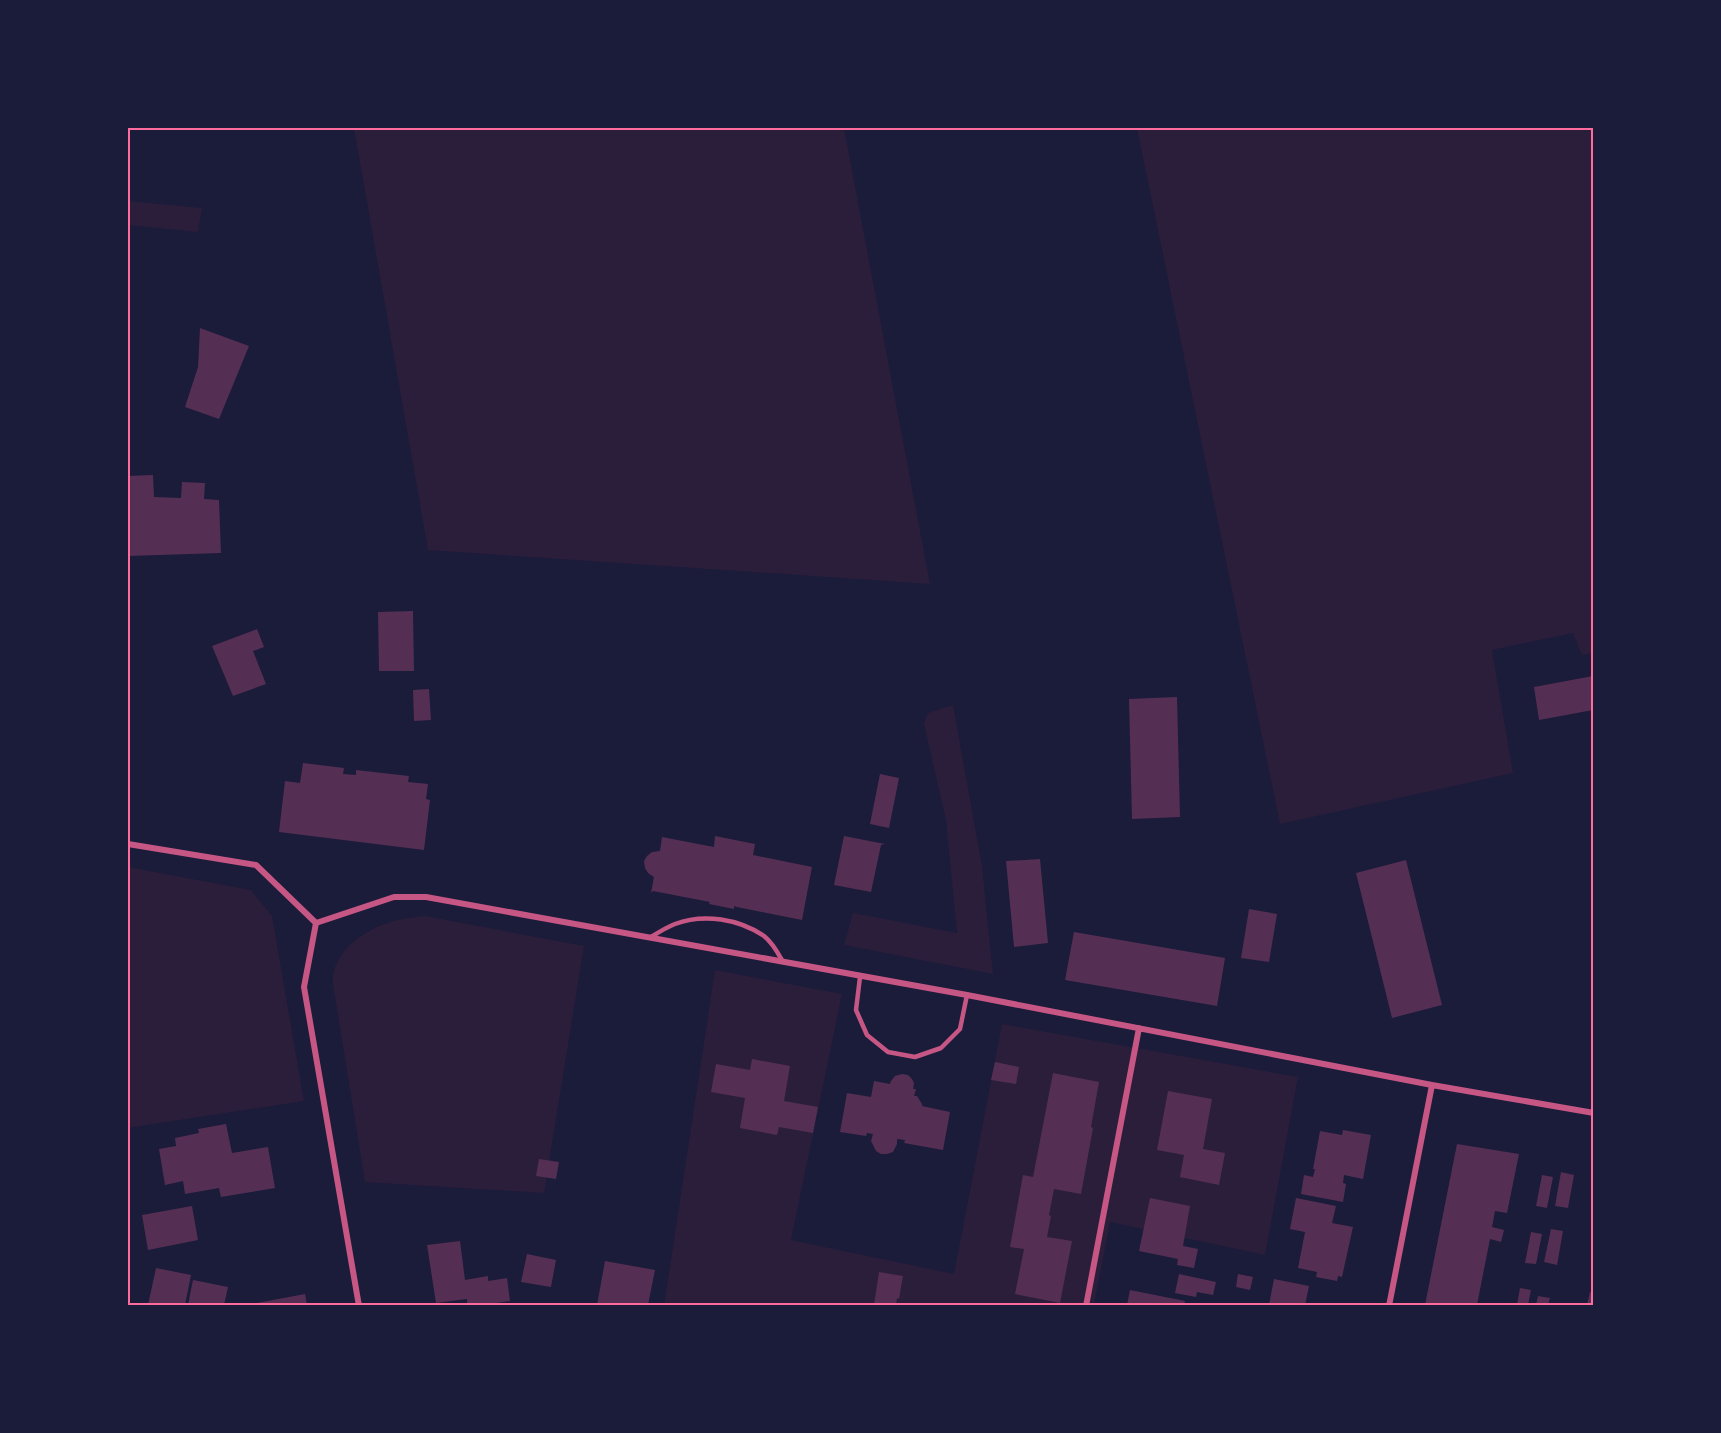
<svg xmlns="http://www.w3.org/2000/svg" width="1721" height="1433" font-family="'Public Sans',sans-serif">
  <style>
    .green { fill: #2a1e3b }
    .building { fill: #542f53 }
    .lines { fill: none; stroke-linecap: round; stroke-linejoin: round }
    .service { stroke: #c65784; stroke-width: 4.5 }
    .minor { stroke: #c65784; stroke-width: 6 }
    .neatline { fill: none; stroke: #ff6b9d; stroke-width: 2 }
  </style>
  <rect width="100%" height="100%" fill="#1b1b3a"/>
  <path class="green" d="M354,128H844L930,584L428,550Z
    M1137,128H1593V653L1582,655L1573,633L1492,650L1513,773L1280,824Z
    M128,201L202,208L198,232L128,225Z
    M953,705L982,866L993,974L844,945L853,913L957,933L946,820L924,724L928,713Z
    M128,867L251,890L272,916L304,1101L128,1128Z
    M425,916L584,946L544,1193L365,1182L336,1003C335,995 332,984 333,975C338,946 371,926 398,920C407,918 416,917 425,916Z
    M715,970L842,994L791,1240L954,1274L1002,1024L1298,1077L1265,1255L1110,1222L1094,1305L664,1306Z"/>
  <path class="building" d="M200,328L249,346L219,419L185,407L198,367Z
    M153,475L154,497L181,498L182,482L205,483L204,499L219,500L221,553L128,556V476Z
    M413,611L414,671H379L378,612Z
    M257,629L264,647L253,651L266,684L233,696L212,646Z
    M1593,676V710L1539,720L1534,687Z
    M429,689L431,720L414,721L413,690Z
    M1177,697L1180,817L1132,819L1129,699Z
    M303,763L344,768L343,774L356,775V770L409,776L408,782L428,784L426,799L430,800L424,850L279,832L285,781L300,783Z
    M880,774L899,778L889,828L870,824Z
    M715,836L755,844L753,855L812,867L802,920L737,907L734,906V909L709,904L710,902L653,891L651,893L654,877L648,873L645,868L644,861L647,856L652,852L660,851L662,837L714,847Z
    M844,836L885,844L881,845L871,892L834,885Z
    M1040,859L1048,943L1014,947L1006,861Z
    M1406,860L1442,1005L1392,1018L1356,873Z
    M1249,909L1277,914L1269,962L1241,958Z
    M1074,932L1225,958L1217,1006L1065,980Z
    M752,1059L790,1066L784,1101L818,1107L813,1133L779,1127L777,1135L740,1128L745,1098L711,1092L716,1064L750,1070Z
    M995,1062L1019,1067L1016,1084L991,1080Z
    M1053,1073L1099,1082L1091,1127L1093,1128L1081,1194L1054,1189L1049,1215L1051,1216L1047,1237L1072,1241L1060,1303L1015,1294L1024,1249L1010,1247L1023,1175L1033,1177Z
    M902,1074L908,1075L912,1079L914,1083L913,1089H916L914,1096H917L922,1104V1106L950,1112L943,1150L904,1143L905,1140L897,1139V1144L893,1152L887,1154H881L876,1151L871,1141L873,1134L867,1133L866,1136L840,1132L847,1093L871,1097L874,1081L890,1084L891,1081L895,1076Z
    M1168,1091L1212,1099L1203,1149L1225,1153L1219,1185L1180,1177L1184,1155L1157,1150Z
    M226,1124L232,1153L268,1147L275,1188L221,1197L219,1188L185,1194L183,1181L165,1185L159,1149L176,1146L175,1138L199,1133L198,1129Z
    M1343,1130L1371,1135L1363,1179L1344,1175L1343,1183L1346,1184L1343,1202L1301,1194L1304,1175L1313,1177L1315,1169H1313L1320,1131L1342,1135Z
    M1457,1144L1519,1154L1507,1213L1495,1211L1492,1227L1504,1230L1501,1242L1490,1239L1477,1305H1425Z
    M539,1159L559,1162L556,1179L536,1176Z
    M1561,1172L1574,1175L1568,1208L1555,1206Z
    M1542,1175L1553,1177L1547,1208L1536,1206Z
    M1150,1198L1190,1206L1183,1246L1198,1249L1194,1268L1177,1265L1178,1259L1139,1251Z
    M1296,1198L1336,1206L1332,1223L1353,1227L1342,1277L1338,1276L1337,1281L1316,1277L1317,1272L1298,1268L1305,1232L1290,1229Z
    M192,1206L198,1240L148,1250L142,1215Z
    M1551,1229L1563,1231L1557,1265L1544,1262Z
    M1531,1232L1542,1234L1536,1264L1525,1263Z
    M460,1241L465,1280L488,1276V1281L507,1278L510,1301L482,1305H467V1299L436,1303L427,1245Z
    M527,1254L556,1260L551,1287L521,1282Z
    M605,1261L655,1270L648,1305H597Z
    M156,1268L191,1275L185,1305H148Z
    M879,1272L903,1276L899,1299L897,1298L896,1305H874Z
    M1179,1274L1216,1282L1213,1295L1197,1292L1196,1297L1175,1293Z
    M1238,1274L1253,1277L1250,1290L1236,1287Z
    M1274,1279L1309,1286L1305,1305H1269Z
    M193,1280L228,1287L224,1305H188Z
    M1520,1288L1531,1290L1528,1305H1517Z
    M1130,1290L1185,1301L1184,1305H1127Z
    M1590,1292L1593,1293V1305H1587Z
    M305,1294L307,1305H251V1304Z
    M1538,1296L1550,1298L1548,1305H1536Z"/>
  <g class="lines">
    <path class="service" d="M651,937C659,932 667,927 675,924C704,913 739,919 764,936C773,943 778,953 783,962
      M860,977L856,1010L867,1035L888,1052L915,1057L941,1048L960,1029L967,995"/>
    <path class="minor" d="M128,844L256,865L316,923L304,987L359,1306
      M316,923L394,897H426L967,995L1432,1085L1594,1113
      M1086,1306L1139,1028
      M1389,1306L1432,1085"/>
  </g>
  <rect width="1721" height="1433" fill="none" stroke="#1b1b3a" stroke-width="258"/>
  <rect x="129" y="129" width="1463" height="1175" class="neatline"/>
</svg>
